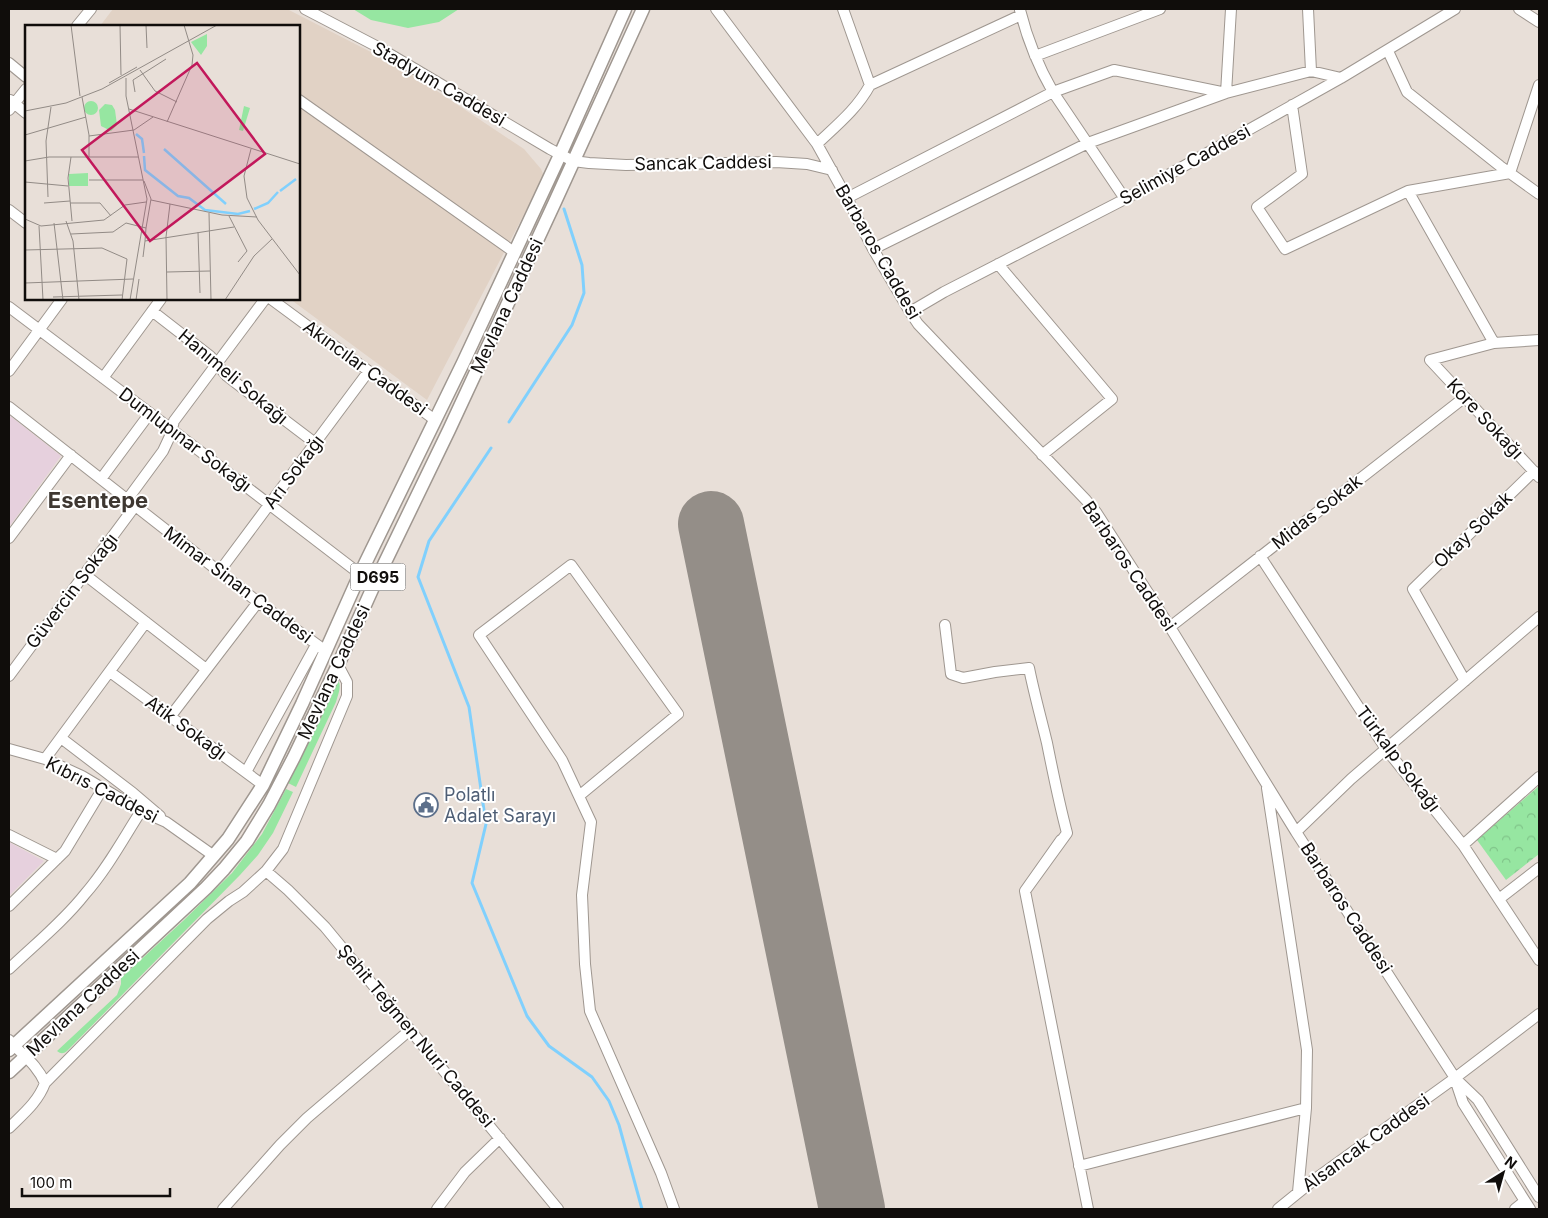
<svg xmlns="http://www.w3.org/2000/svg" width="1548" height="1218" font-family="Inter,sans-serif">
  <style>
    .built { fill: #e1d2c5 }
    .education { fill: #e6d0dd }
    .green { fill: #96e6a1 }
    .park { fill: url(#park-crowns) }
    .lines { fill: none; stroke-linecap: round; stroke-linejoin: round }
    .stream { stroke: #80d0fd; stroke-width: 3 }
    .runway { stroke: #948e88; stroke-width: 66 }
    .minor-casing { stroke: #9f9790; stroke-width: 12 }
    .major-casing { stroke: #9f9790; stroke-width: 15 }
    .minor { stroke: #fff; stroke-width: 10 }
    .major { stroke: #fff; stroke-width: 12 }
    .labels { text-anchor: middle; stroke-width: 4; stroke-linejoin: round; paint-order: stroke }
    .shield { fill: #fff; stroke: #585654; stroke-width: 1 }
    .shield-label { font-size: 16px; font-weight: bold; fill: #100d0b }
    .street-label { font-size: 18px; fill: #100d0b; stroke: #fff }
    .service-label { font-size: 18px; fill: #4e5e75; stroke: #fff; text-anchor: start }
    .district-label { font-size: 22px; font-weight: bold; fill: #3e3731; stroke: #fff }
    .inset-river { fill: none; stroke: #80d0fd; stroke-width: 2.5 }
    .inset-road { fill: none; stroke: #928b86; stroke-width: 1 }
    .view { fill: #c2185b; fill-opacity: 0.15; stroke: #c2185b; stroke-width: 2.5 }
    .inset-edge { fill: none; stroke: #100d0b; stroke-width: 2.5 }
  </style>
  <defs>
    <pattern id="park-crowns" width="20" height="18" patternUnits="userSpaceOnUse" patternTransform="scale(1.25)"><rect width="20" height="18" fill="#96e6a1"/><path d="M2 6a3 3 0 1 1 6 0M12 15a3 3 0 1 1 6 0" fill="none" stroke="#80c489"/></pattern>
  </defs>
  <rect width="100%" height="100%" fill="#e8dfd8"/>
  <path class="built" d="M113,9H287L404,69L524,149L541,169L544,176L427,400L290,299H299V26H100Z"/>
  <path class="education" d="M9,415L61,456L9,527Z
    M9,842L44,861L9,896Z"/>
  <path class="green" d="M353,9H459L439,22L408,28L371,20Z
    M338,680C342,687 338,694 336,702L296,787L288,783Z
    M286,789L293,792L273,833L258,855L240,875L67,1051C63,1054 61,1054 57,1051L117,995L121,984V978L184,920L232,873L262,834Z"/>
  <path class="park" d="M1539,786V854L1506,880L1477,840Z"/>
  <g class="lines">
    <path class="stream" d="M509,422L572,325L584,293L582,265L564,209
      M491,448L429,541L418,577L469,707L486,824L472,883L527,1016L549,1046L592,1077L609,1101L619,1125L642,1209"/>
    <path class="runway" d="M711,524L852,1209"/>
    <g class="minor-casing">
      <path id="minor" d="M305,9L376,46L550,149L573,161L589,163L626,165L776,162L807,164L832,170
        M716,9L817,144L847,198L873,249L910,312L918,324L1086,500L1096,512L1170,627L1296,832L1455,1078L1478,1100L1539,1197
        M843,9L870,85
        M1308,9L1311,71L1341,78
        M1519,9L1539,22
        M1020,10C1027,38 1038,66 1053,92L1125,199
        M77,26L91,9
        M1388,51L1407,92L1500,166L1539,194
        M1035,56L1160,9
        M9,63L26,77
        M10,100L26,113
        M299,100L514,252
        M1292,105L1302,174L1257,207L1285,249L1408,191L1510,173L1539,85
        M9,110L26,89
        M817,144C837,125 857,109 870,85L1021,15
        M1408,191L1494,343L1539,340
        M847,198L1053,92L1114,70L1226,93L1311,71
        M9,210L26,223
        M873,249L1088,143L1226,93L1231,9
        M998,264L1112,399L1042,455
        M271,299L435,420
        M9,307L171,429L360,574
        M152,311L210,356L227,376L236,383L315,443
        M910,312L944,292L1125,199L1341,78L1455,9
        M1494,343L1430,360L1539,477
        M9,371L62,299
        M103,378L161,299
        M9,407L258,602L326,651
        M101,479L150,413
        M127,500L163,451L170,436L174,421L265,299
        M9,538L71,455
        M1260,556L1386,749L1463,845L1539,960
        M219,572L368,372
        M84,574L206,669
        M945,625L951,674L963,678L995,672L1029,668C1034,693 1041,718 1047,743C1053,773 1059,803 1067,833L1025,891L1061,840
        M1170,627L1465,397
        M110,672L263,785
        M9,676L135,506
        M1465,681L1413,589L1534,471
        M170,717L258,602
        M61,738L133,793L160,816
        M9,749L45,759L82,776L141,811L166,822L214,856
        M45,759L146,622
        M246,772L316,645
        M1267,788L1307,1050L1306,1108L1298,1192
        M579,796L678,714L571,565L479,635L562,760L591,822L582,895L585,964L590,1011L661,1173L674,1209
        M1296,832L1351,779L1539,617
        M9,835L57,859
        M1463,845L1539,777
        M266,871L288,890L325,927L558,1209
        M1025,891L1088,1209
        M1499,899L1539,868
        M9,906L65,851L103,788
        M9,969C34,945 63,922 85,894C107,869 123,839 141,811
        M9,1040C23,1056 36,1063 45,1083C38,1102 23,1114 9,1128
        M1456,1082L1463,1103L1530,1209
        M45,1083L207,919L229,901L243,892L266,871L283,849L347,696V682L338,665
        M1079,1166L1306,1108
        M223,1209L280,1145L307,1118L410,1030
        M437,1209L465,1172L500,1138
        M1278,1209L1315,1179L1455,1078L1539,1014
        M1515,1209L1525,1201"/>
    </g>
    <g class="major-casing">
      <path id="major" d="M9,1050L190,883L228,839L263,785L302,704L360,574L463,363L560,155L625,9
        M9,1072L206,888L224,869L247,841L269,805L294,757L338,665L374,585L449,430L554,204L643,9"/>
    </g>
    <use href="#minor" class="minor"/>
    <use href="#major" class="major"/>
  </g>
  <defs>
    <g id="civic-ring" transform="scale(1.25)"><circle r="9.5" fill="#fff" stroke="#5c6f8a" stroke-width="1.5"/><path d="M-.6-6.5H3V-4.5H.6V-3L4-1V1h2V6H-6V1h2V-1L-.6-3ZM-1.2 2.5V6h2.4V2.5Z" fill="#5c6f8a"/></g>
  </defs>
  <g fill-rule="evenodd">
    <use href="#civic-ring" x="426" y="805"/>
  </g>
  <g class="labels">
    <rect class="shield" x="350.5" y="563.5" width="55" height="27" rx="4"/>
    <g class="shield-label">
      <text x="378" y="583">D695</text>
    </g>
    <g class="street-label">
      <text transform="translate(439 84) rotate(30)" y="6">Stadyum Caddesi</text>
      <text transform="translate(703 163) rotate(-1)" y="6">Sancak Caddesi</text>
      <text transform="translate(1185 165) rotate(-29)" y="6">Selimiye Caddesi</text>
      <text transform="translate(878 252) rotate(60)" y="6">Barbaros Caddesi</text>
      <text transform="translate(507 306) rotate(-65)" y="6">Mevlana Caddesi</text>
      <text transform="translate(365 368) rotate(36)" y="6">Akıncılar Caddesi</text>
      <text transform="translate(233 377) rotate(40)" y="6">Hanımeli Sokağı</text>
      <text transform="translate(1485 419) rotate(47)" y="6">Kore Sokağı</text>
      <text transform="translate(185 440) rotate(37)" y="6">Dumlupınar Sokağı</text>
      <text transform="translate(294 472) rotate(-53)" y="6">Arı Sokağı</text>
      <text transform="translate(1317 512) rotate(-38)" y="6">Midas Sokak</text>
      <text transform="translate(1473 530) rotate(-44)" y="6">Okay Sokak</text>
      <text transform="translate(1129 566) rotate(56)" y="6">Barbaros Caddesi</text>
      <text transform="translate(238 585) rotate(37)" y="6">Mimar Sinan Caddesi</text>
      <text transform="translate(72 591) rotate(-53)" y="6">Güvercin Sokağı</text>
      <text transform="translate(334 672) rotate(-65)" y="6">Mevlana Caddesi</text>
      <text transform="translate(186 728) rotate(36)" y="6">Atik Sokağı</text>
      <text transform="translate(1398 759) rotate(53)" y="6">Türkalp Sokağı</text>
      <text transform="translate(102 790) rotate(27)" y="6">Kıbrıs Caddesi</text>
      <text transform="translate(1346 908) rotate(57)" y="6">Barbaros Caddesi</text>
      <text transform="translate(83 1003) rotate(-43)" y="6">Mevlana Caddesi</text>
      <text transform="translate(416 1036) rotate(50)" y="6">Şehit Teğmen Nuri Caddesi</text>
      <text transform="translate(1366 1143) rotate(-36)" y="6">Alsancak Caddesi</text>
    </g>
    <g class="service-label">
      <text x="444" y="801">Polatlı<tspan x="444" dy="21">Adalet Sarayı</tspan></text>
    </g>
    <g class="district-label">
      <text x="98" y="508">Esentepe</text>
    </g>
  </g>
  <g transform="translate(25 25)">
    <rect width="275" height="275" fill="#e8dfd8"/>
    <path d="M59 83a7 7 0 1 1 14 0a7 7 0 1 1-14 0ZM80,79L87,80L90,85L92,100L86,106L76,101L74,85Z" fill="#96e6a1"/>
    <path d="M182,9V21L176,30L166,17ZM219,81L225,83L218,106L214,105ZM63,148V161H44V149Z" fill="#96e6a1"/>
    <path class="inset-river" d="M111,109L117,114L119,128M139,124L201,179M119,131L120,145L153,171L164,173L180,185L213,189L225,186M255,166L271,154M229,184L243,178L253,167"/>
    <path class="inset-road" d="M46,0L55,71M95,0L96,50M121,0L122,23M115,45L130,66L152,77M101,53V71L122,174L105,275M84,58L112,42M110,67L108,55L141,34M57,72L64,110V132M104,84L275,139M0,86L41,78L77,64L192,0M142,97L167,40L168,30L159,0M0,110L61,92M64,111L109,105L128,92M226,124L219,151L222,173L233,195L275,250M46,132L43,153L47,196M0,136L24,132H113M64,155H118M119,156L126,174L121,203M0,157L43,161M23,172L21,116L26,82M126,175L197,190L232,192M19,178L45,176M45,178H75L86,191M184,188L186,275M204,191L222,226L213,237M0,194L16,201L79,195L100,180L121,177M41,196L48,216L54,275M29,198L38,275M14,201L18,275M173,207L175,268M46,209L88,207L101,198L121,203L120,216M0,225L77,223L102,234L97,275M118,232L120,216L209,202M142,247L185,246M0,258L108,254M28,272L97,270M111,275L114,254M142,275L141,212L145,179M200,275L229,231L247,214"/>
    <path class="view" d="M172,38L240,129L125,216L57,125Z"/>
    <rect width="275" height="275" class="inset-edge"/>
  </g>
  <rect width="1548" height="1218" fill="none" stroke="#100d0b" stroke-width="20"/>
  <g transform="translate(1503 1173) rotate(37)" stroke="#ffffff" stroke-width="4" paint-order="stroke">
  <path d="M0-4L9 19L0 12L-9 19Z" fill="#100d0b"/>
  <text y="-8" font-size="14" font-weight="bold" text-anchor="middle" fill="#100d0b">N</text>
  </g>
  <path d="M22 1188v8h148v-8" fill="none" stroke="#100d0b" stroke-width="2.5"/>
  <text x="30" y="1188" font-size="15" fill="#100d0b" stroke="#ffffff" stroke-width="4" paint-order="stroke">100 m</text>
</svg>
